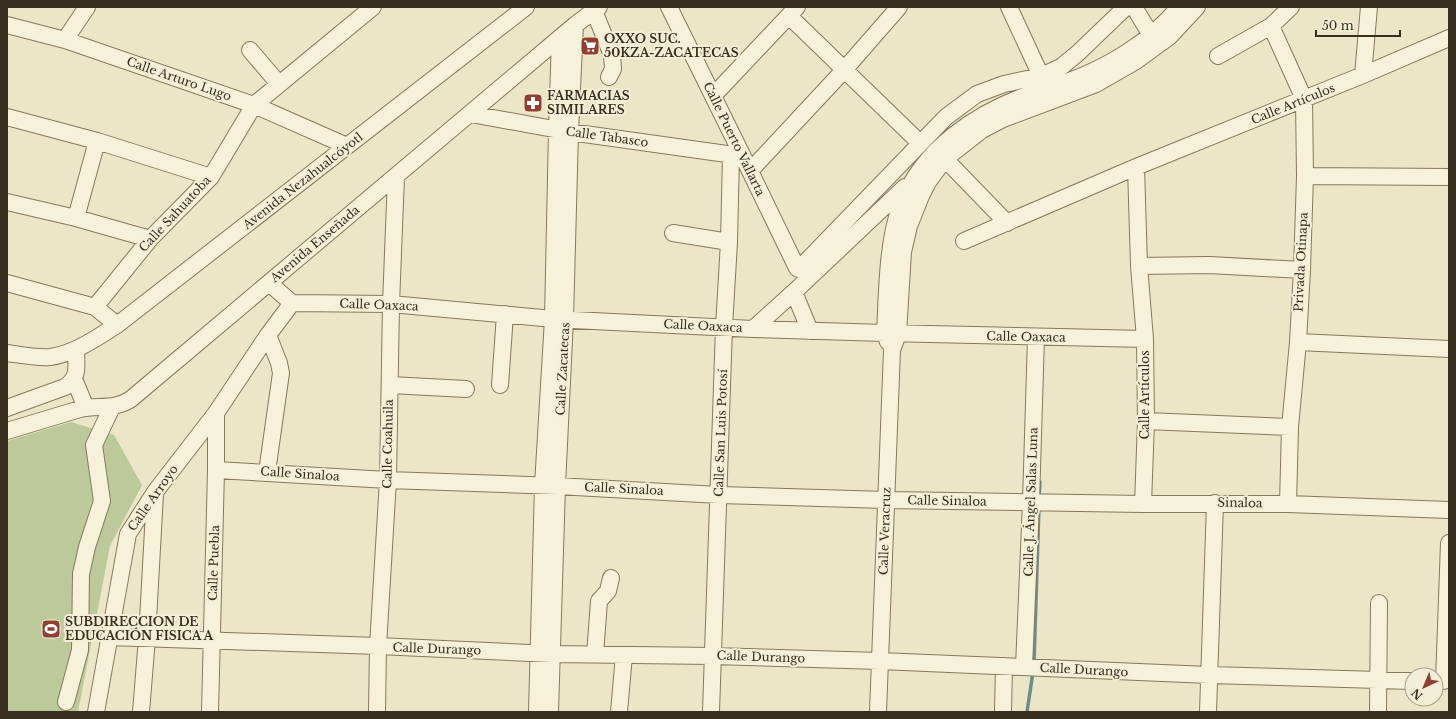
<svg xmlns="http://www.w3.org/2000/svg" width="1456" height="719" font-family="'Libre Baskerville',serif">
  <style>
    .green { fill: #bcc99b }
    .lines { fill: none; stroke-linecap: round; stroke-linejoin: round }
    .stream { stroke: #6f8d8a; stroke-width: 3.5 }
    .minor-casing { stroke: #85795d; stroke-width: 18 }
    .minor { stroke: #f6f2d9; stroke-width: 16 }
    .labels { text-anchor: middle; stroke-width: 4; stroke-linejoin: round; paint-order: stroke }
    .poi-label { font-size: 12px; font-weight: bold; fill: #372f20; stroke: #f3efd6; text-anchor: start }
    .street-label { font-size: 12px; fill: #372f20; stroke: #f3efd6 }
  </style>
  <rect width="100%" height="100%" fill="#ebe6c7"/>
  <path class="green" d="M71,422L114,435L142,485L110,546L78,712H7V441Z"/>
  <g class="lines">
    <path class="stream" d="M1039,498L1040,482
      M1034,663L1039,506
      M1027,712L1033,672"/>
    <g class="minor-casing">
      <path id="minor" d="M669,7L750,171L797,268L799,269L946,117L977,94L1004,84L1041,76L1061,67L1078,53L1126,7
        M1009,7L1041,76
        M1134,7L1157,45
        M594,11L612,55L613,69L609,77
        M789,16L920,143
        M7,25L65,40L254,105L347,146
        M1271,26L1304,99L1305,176L1302,270L1298,342L1290,427L1288,504
        M65,40L87,7
        M250,50L279,84
        M1218,56L1271,26L1291,7
        M1363,75L1369,7
        M713,96L797,7
        M471,114L570,132L741,156
        M7,117L97,141L211,177
        M945,159L1007,223
        M1136,167L1139,266L1145,339L1146,421L1143,504
        M750,171L845,69L899,7
        M1305,176L1449,177
        M7,202L76,218L150,239
        M76,218L97,141
        M673,233L729,242
        M964,241L1136,167L1363,75L1449,38
        M1139,266L1209,265L1302,270
        M7,283L95,307L117,325
        M269,283L292,303L391,304L553,319L753,329L885,333L1145,339
        M794,292L810,331
        M95,307L150,239L211,177L254,105L373,7
        M753,329L794,292L905,187
        M888,342L885,333C887,295 887,240 901,205C922,149 976,113 1030,94C1041,90 1053,87 1064,83C1107,68 1150,42 1179,7
        M1298,342L1449,349
        M7,353C21,355 36,358 50,357C74,354 98,337 117,325L526,7
        M74,379L86,408
        M390,385L466,389
        M500,385L505,314
        M7,408L65,387C80,377 76,366 76,349
        M1146,421L1290,427
        M7,431L80,409C98,405 115,410 131,399L575,25L599,7
        M216,470L388,480L557,486L719,495L886,500L1143,504H1288L1449,510
        M267,472L281,373L279,363L268,335
        M109,637L378,646L552,654L713,656L880,661L1209,675L1412,681
        M595,655L599,601L608,591L611,578
        M1024,667L1031,502L1036,337
        M1444,681L1449,543
        M66,702L80,650L81,574L87,547L102,501L94,445L112,407
        M96,712L128,534L155,492L216,413L268,335L292,303
        M141,712L147,638L155,494
        M210,712L216,470V413
        M377,712L378,646L388,480L391,304L396,177
        M537,712L543,485L553,319L557,130L560,38
        M550,712L557,486L565,319L570,132L575,25
        M619,712L624,655
        M711,712L724,327L729,242L731,155
        M878,712L892,350L898,334L903,252L909,226L921,196L928,182L945,159L982,130L1003,119L1096,84L1136,61L1169,37L1197,7
        M1003,712L1004,666
        M1208,712L1215,503
        M1378,712L1379,603"/>
    </g>
    <use href="#minor" class="minor"/>
  </g>
  <defs>
    <g id="supermarket-square" transform="scale(1)"><rect x="-9" y="-9" width="18" height="18" rx="4" fill="#904032" stroke="#f3efd6"/><path d="M-6-5.5h2.5l.6 2H6L4.5 2H-2.5L-4.4-4H-6ZM-1.5 3.2a1.3 1.3 0 1 0 .1 0ZM3 3.2a1.3 1.3 0 1 0 .1 0Z" fill="#fff"/></g>
    <g id="pharmacy-square" transform="scale(1)"><rect x="-9" y="-9" width="18" height="18" rx="4" fill="#904032" stroke="#f3efd6"/><path d="M-2-6h4v4h4v4h-4v4h-4v-4h-4v-4h4Z" fill="#fff"/></g>
    <g id="stadium-square" transform="scale(1)"><rect x="-9" y="-9" width="18" height="18" rx="4" fill="#904032" stroke="#f3efd6"/><path d="M0-5a6.5 5 0 1 0 0 10a6.5 5 0 1 0 0-10ZM-3.5-1.8h7v3.6h-7Z" fill="#fff"/></g>
  </defs>
  <g fill-rule="evenodd">
    <use href="#supermarket-square" x="590" y="46"/>
    <use href="#pharmacy-square" x="533" y="103"/>
    <use href="#stadium-square" x="51" y="629"/>
  </g>
  <g class="labels">
    <g class="poi-label">
      <text x="604" y="43">OXXO SUC.<tspan x="604" dy="14">50KZA-ZACATECAS</tspan></text>
      <text x="547" y="100">FARMACIAS<tspan x="547" dy="14">SIMILARES</tspan></text>
      <text x="65" y="626">SUBDIRECCION DE<tspan x="65" dy="14">EDUCACIÓN FISICA A</tspan></text>
    </g>
    <g class="street-label">
      <text transform="translate(179 79) rotate(19)" y="4">Calle Arturo Lugo</text>
      <text transform="translate(1293 104) rotate(-22)" y="4">Calle Artículos</text>
      <text transform="translate(607 137) rotate(8)" y="4">Calle Tabasco</text>
      <text transform="translate(734 139) rotate(64)" y="4">Calle Puerto Vallarta</text>
      <text transform="translate(303 181) rotate(-38)" y="4">Avenida Nezahualcóyotl</text>
      <text transform="translate(175 214) rotate(-47)" y="4">Calle Sahuatoba</text>
      <text transform="translate(315 244) rotate(-40)" y="4">Avenida Enseñada</text>
      <text transform="translate(1301 262) rotate(-87)" y="4">Privada Otinapa</text>
      <text transform="translate(379 305) rotate(2)" y="4">Calle Oaxaca</text>
      <text transform="translate(703 326) rotate(3)" y="4">Calle Oaxaca</text>
      <text transform="translate(1026 337) rotate(1)" y="4">Calle Oaxaca</text>
      <text transform="translate(563 369) rotate(-87)" y="4">Calle Zacatecas</text>
      <text transform="translate(1145 395) rotate(-90)" y="4">Calle Artículos</text>
      <text transform="translate(721 433) rotate(-88)" y="4">Calle San Luis Potosí</text>
      <text transform="translate(388 444) rotate(-89)" y="4">Calle Coahuila</text>
      <text transform="translate(300 474) rotate(4)" y="4">Calle Sinaloa</text>
      <text transform="translate(624 489) rotate(3)" y="4">Calle Sinaloa</text>
      <text transform="translate(153 498) rotate(-55)" y="4">Calle Arroyo</text>
      <text transform="translate(947 501) rotate(1)" y="4">Calle Sinaloa</text>
      <text transform="translate(1031 502) rotate(-88)" y="4">Calle J. Ángel Salas Luna</text>
      <text transform="translate(1240 503) rotate(1)" y="4">Sinaloa</text>
      <text transform="translate(885 531) rotate(-88)" y="4">Calle Veracruz</text>
      <text transform="translate(214 563) rotate(-88)" y="4">Calle Puebla</text>
      <text transform="translate(437 649) rotate(2)" y="4">Calle Durango</text>
      <text transform="translate(761 657) rotate(2)" y="4">Calle Durango</text>
      <text transform="translate(1084 670) rotate(3)" y="4">Calle Durango</text>
    </g>
  </g>
  <rect width="1456" height="719" fill="none" stroke="#372f20" stroke-width="16"/>
  <g transform="translate(1424 687) rotate(224)"><circle r="19" fill="#f3efd6" stroke="#a8a28d"/>
  <path d="M0-3L7 15L0 10L-7 15Z" fill="#904032"/>
  <text y="-6" font-size="11" font-weight="bold" text-anchor="middle" fill="#372f20">N</text>
  </g>
  <path d="M1316 30v6h84v-6" fill="none" stroke="#372f20" stroke-width="2"/>
  <text x="1322" y="30" font-size="12" fill="#372f20" stroke="#f3efd6" stroke-width="3" paint-order="stroke">50 m</text>
</svg>
